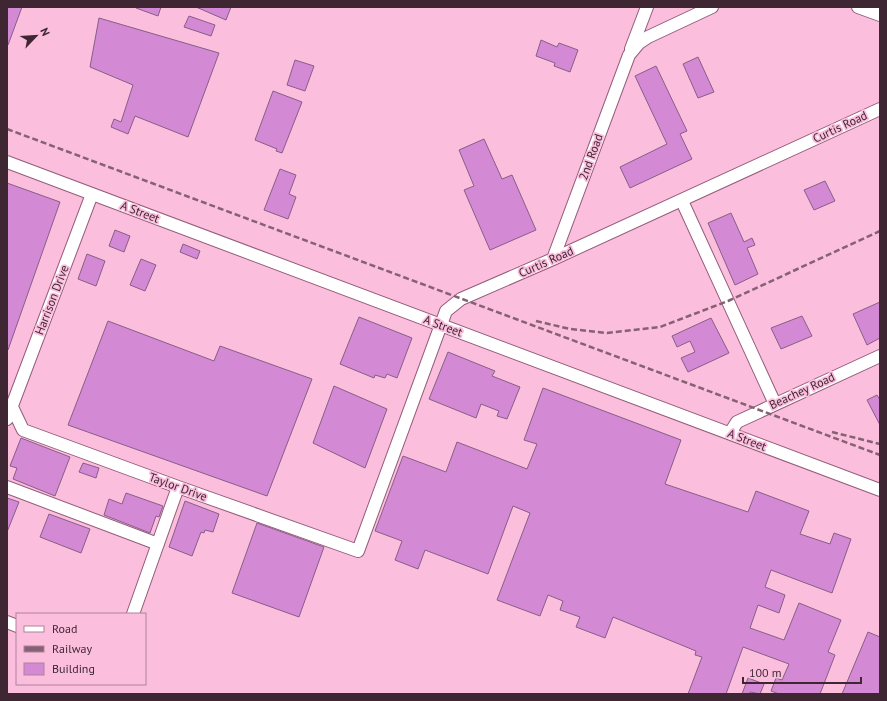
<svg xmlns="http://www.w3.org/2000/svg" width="887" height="701" font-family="'PT Sans',sans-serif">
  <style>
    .building { fill: #d489d4; stroke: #875e87 }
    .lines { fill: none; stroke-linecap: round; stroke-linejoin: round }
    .minor-casing { stroke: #935d7a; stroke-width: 14 }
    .minor { stroke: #fff; stroke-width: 12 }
    .rail { stroke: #866174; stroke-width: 2.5; stroke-dasharray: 6 3; stroke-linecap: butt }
    .labels { text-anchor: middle; stroke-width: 3.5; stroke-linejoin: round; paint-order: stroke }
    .street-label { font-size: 12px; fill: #3e2733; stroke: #fbbedd }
  </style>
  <rect width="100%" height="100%" fill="#fbbedd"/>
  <path class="building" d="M7,7H22L8,45L7,44Z
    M136,7H161L158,16L136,8Z
    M196,7H231L226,20Z
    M189,16L215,25L211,36L184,27Z
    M99,18L219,53L188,137L135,116L128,134L111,127L114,119L121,122L133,85L90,67Z
    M541,40L557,47L559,43L578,50L570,72L554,66L555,63L536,56Z
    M698,57L714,92L698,98L683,64Z
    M295,60L314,66L305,91L287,85Z
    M656,66L687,131L680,134L692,159L630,188L620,167L667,144L635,76Z
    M273,91L302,102L282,153L276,151L277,149L255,140Z
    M484,139L502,179L512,175L536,230L490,250L464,190L474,186L459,150Z
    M280,169L296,175L289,194L296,197L288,219L264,210Z
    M825,181L835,201L814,210L804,190Z
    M7,183L60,202L8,350H7Z
    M731,213L744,242L752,238L755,245L747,248L758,274L735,285L708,223Z
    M115,230L130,236L124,252L109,246Z
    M183,244L200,251L197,259L180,252Z
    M87,254L105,261L96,286L78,279Z
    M141,259L156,265L145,291L130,285Z
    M880,302V338L867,345L853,314Z
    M802,316L812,336L781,349L771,328Z
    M359,317L412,338L397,378L387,374L385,378L375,375L374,378L340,364Z
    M711,318L729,353L688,372L681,358L695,352L690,341L677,347L672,336Z
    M108,321L214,361L220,346L312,379L267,496L68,425Z
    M448,352L495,371L492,376L520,387L507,419L497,416L499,411L481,404L476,418L429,399Z
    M334,386L387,409L365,468L313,443Z
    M543,388L681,440L665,484L748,512L756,491L809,511L800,534L830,544L834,533L851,539L832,593L771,570L765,587L785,595L779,613L758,605L750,628L784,640L799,603L841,620L828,652L835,655L820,694H779L771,691L776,678L782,680L789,664L743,647L726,694H688L702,657L695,655L696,651L613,617L605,638L576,627L580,617L560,610L563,601L548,595L540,616L497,600L530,513L513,506L488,574L425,550L418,569L395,560L402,541L375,531L403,456L446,472L457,442L527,469L537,444L524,440Z
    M877,395L880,400V425L867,400Z
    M21,438L70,457L55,496L13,479L17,468L10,466Z
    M83,463L99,468L96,478L79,472Z
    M126,493L163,506L159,517L156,516L150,533L104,515L109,499L122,504Z
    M7,498L19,502L7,532Z
    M185,501L219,514L213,532L205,530L204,533L201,532L192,556L169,547Z
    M49,514L90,529L81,553L40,537Z
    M257,523L324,547L299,617L232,593Z
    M868,632L880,637V694H842Z
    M748,678L764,684L760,694L750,692L749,694H742Z"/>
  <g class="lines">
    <g class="minor-casing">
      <path id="minor" d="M858,7L880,15
        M631,49L647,7
        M7,162L880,490
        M682,201L775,404
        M553,259L629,55L639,43L648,37L712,7
        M12,407L23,430L178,487L358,551L446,311L461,299L553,259L880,109
        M7,419L92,194
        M730,433L737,422L880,356
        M7,487L158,544
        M133,614L178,487
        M7,622L17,626"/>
    </g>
    <use href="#minor" class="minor"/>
    <path class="rail" d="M7,129L880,455
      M536,321L570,329L607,333L660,327L728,301L880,231
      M832,432L880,444"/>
  </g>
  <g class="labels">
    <g class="street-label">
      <text transform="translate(840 127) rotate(-25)" y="4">Curtis Road</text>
      <text transform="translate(591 157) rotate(-70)" y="4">2nd Road</text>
      <text transform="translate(140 212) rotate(21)" y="4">A Street</text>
      <text transform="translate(546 262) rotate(-24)" y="4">Curtis Road</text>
      <text transform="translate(52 300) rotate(-69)" y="4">Harrison Drive</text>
      <text transform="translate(443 326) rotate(20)" y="4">A Street</text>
      <text transform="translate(802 391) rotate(-25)" y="4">Beachey Road</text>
      <text transform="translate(747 440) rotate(21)" y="4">A Street</text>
      <text transform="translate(178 487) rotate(20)" y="4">Taylor Drive</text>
    </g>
  </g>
  <rect width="887" height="701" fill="none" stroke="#3e2733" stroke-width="16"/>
  <rect x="16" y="613" width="130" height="72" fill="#fbbedd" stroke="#af8299"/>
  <rect x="24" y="626" width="20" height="6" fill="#ffffff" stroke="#af8299"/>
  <text x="52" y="633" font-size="12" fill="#3e2733">Road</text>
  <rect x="24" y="646" width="20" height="6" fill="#866174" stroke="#af8299"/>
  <text x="52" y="653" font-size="12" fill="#3e2733">Railway</text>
  <rect x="24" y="663" width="20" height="12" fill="#d489d4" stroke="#af8299"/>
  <text x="52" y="673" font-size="12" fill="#3e2733">Building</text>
  <g transform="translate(36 36) rotate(65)" stroke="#fbbedd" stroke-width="3" paint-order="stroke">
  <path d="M0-3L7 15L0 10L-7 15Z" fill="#3e2733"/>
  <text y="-6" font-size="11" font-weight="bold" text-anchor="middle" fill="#3e2733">N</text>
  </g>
  <path d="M743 677v6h118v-6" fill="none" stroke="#3e2733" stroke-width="2"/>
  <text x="749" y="677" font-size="12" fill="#3e2733" stroke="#fbbedd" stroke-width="3" paint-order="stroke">100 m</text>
</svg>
